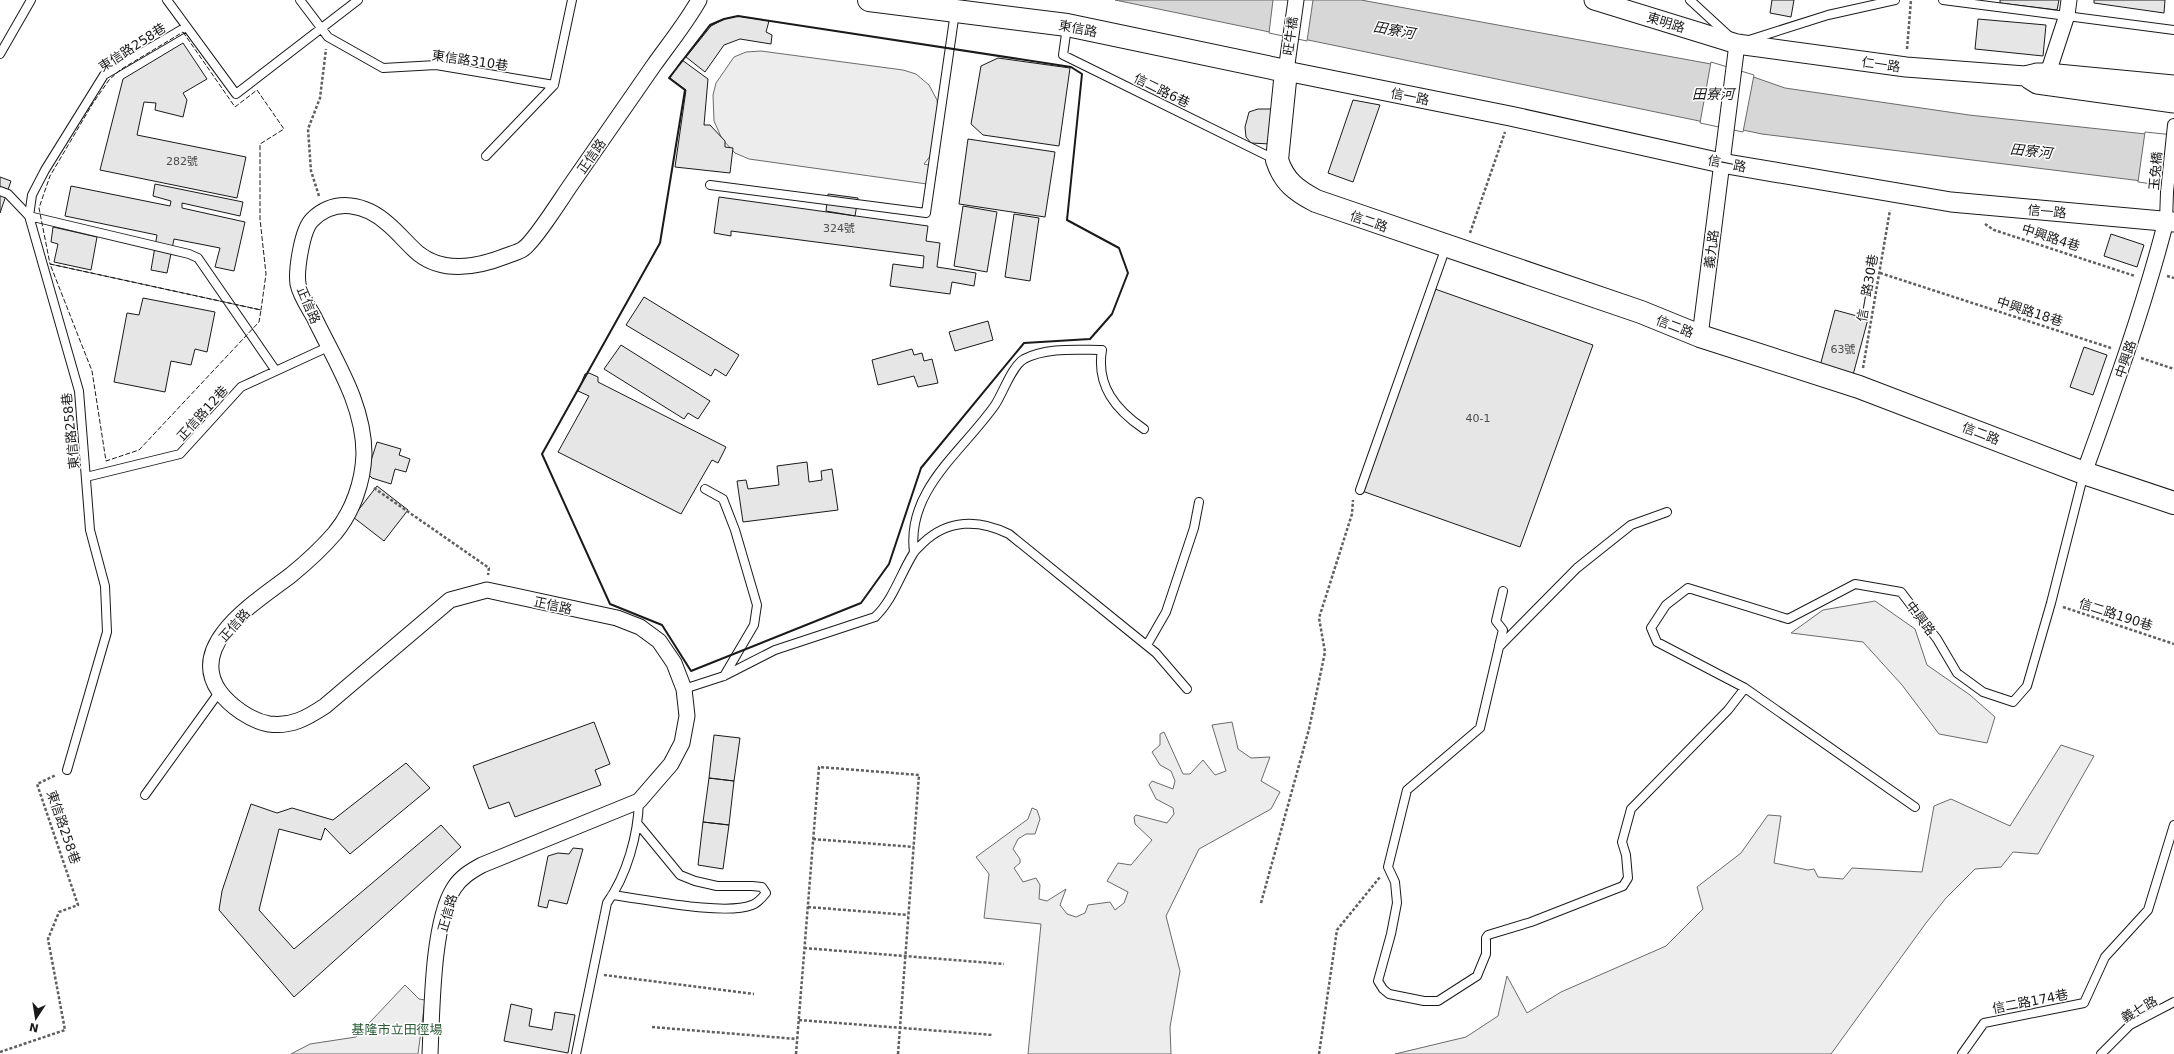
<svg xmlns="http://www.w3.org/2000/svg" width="2174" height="1054" font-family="'DejaVu Sans','Noto Sans TC',sans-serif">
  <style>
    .built { fill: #ededed; stroke: #6a6a6a }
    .water { fill: #d7d7d7; stroke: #6a6a6a }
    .pier { fill: #fff; stroke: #6a6a6a }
    .building { fill: #e6e6e6; stroke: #1a1a1a }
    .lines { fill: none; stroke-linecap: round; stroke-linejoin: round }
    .service-casing { stroke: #1a1a1a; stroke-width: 10 }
    .pedestrian-casing { stroke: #1a1a1a; stroke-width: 14 }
    .minor-casing { stroke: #1a1a1a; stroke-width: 17 }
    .tertiary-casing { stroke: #1a1a1a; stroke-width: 21 }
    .secondary-casing { stroke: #1a1a1a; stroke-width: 24 }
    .path { stroke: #5f5f5f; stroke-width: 2.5; stroke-dasharray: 3 2; stroke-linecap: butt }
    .service { stroke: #fff; stroke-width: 8 }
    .pedestrian { stroke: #fff; stroke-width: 12 }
    .minor { stroke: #fff; stroke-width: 15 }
    .tertiary { stroke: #fff; stroke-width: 19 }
    .secondary { stroke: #fff; stroke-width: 22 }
    .fence { stroke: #1a1a1a; stroke-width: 1; stroke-dasharray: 5 2; stroke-linecap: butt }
    .wall { stroke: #1a1a1a; stroke-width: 2 }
    .labels { text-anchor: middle; stroke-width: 3; stroke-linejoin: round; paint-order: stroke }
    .number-label { font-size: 11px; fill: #4d4d4d }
    .street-label { font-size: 13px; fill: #1a1a1a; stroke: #fff }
    .park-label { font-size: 13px; fill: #2b5a34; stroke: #fff }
    .water-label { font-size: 14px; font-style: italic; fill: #1a1a1a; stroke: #fff }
  </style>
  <rect width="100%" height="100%" fill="#fff"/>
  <path class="built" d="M761,51L903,70L916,74L929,85L937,100L939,115L931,155L924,164L937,167L934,185L749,159L735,153L722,139L714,121L713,95L716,83L734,57L746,52Z
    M1875,601L1915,629L1927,665L1970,695L1995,717L1987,743L1939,734L1902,685L1863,642L1791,633L1823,610Z
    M1232,722L1238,749L1251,758L1270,757L1261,781L1280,792L1271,809L1199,849L1166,916L1180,971L1170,1027L1171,1054H1028L1041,924L984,918L989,874L976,857L1028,819L1032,808L1037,810L1040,819L1035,834H1026L1018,839L1013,849L1020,859V863L1014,868L1023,882L1036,878L1040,885L1039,899L1047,901L1066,889L1060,905L1067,914L1076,917L1085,913L1088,905L1110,902L1115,910L1124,903L1128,892L1107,881L1118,863L1131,865L1152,840L1135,824L1134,817L1136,815L1167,823L1174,814L1173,808L1156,799L1149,785L1152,781L1173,789L1175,781L1171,771L1160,765L1152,752L1160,745V734L1164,732L1183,774H1190L1203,760L1215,775L1226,771L1212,725Z
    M2061,745L2094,756L2038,854L2013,852L2001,867L1975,869L1946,898L1926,923L1831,1054H1395L1466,1037L1498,1016L1507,976L1527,1013L1561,992L1666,946L1703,909L1697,887L1741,853L1768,815L1781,816L1774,863L1808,870L1814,869L1818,877L1843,879L1852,868L1922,872L1934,806L1951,799L2010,826Z
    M405,985L419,999L425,1000L418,1054H291L310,1044L356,1037Z"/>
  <path class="water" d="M1115,0H1361L1722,66L1785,88L1969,115L2174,137V185L1762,134Z"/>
  <path class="pier" d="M1273,0H1313L1307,41L1269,33Z
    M1711,62L1754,75L1743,132L1700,123Z
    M2145,132L2174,135V187L2138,182Z"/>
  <path class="building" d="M1772,0H1794L1791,17L1770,13Z
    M2000,0H2059L2057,10L2000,3Z
    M2094,0H2165L2164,13L2094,3Z
    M738,16L769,21L766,32L772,35L771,44L740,39L724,45L705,72L686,57L711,26L724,19Z
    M1978,19L2046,25L2043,56L1975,49Z
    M183,43L207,79L183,93L187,100L183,117L155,110L156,103L144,102L137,135L246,157L237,198L100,170L123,79Z
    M998,58L1070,68L1059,146L983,135L971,124L981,66Z
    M682,60L708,79L704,125H710L725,141V147L733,148L730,173L675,167L686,90L670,78Z
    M1353,100L1380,105L1353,182L1328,173Z
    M1258,109H1271L1270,144L1251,143L1246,137L1245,127L1249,112Z
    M968,139L1055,152L1045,217L959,204Z
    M0,177L11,181L0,213Z
    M155,184L243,202L240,216L182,203V208L245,222L234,271L215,267L220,248L174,239L167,273L151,270L157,235L65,216L71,186L170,206L171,201L153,196Z
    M828,194L858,198L855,216L826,211Z
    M719,197L928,226L926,241L940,243L937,267L976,273L974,286L952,282L950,294L890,286L893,264L923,268L924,256L731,231V236L714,233Z
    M963,206L997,212L987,272L954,266Z
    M1014,214L1039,218L1030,281L1005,277Z
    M53,227L97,237L91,270L54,262L58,244L51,242Z
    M2111,234L2144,245L2137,267L2104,256Z
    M1435,289L1593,345L1520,547L1362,491Z
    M644,297L739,355L726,376L715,369L711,376L626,325Z
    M143,298L215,312L207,352L195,349L191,365L171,361L165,392L114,382L127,313L139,315Z
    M1835,310L1868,319L1853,375L1820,366Z
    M988,321L993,340L955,351L949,332Z
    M621,345L710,401L698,419L688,413L684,419L604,369Z
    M2084,347L2107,355L2093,395L2070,387Z
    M912,349L914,355L922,353L924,361L932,359L938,383L918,387L914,376L878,385L872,360Z
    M589,373L598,377V382L726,447L718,463L712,460L681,514L558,452L589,396L578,391L585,374Z
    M377,442L401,449L399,455L410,459L406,472L395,469L391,484L372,478L367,473Z
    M807,462L809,482L822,480L821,471L832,469L838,510L743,522L737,481L746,480L748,489L779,485L777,466Z
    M377,486L408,510L384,541L353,517Z
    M594,722L610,764L595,770L601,785L515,817L509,802L489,809L473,766Z
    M714,735L740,738L734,781L709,778Z
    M406,763L430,788L350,854L325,828L321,840L279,829L259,910L294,949L441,825L461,847L294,997L219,910L222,891L251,804L277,813L292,808L333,820Z
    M709,778L734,781L729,825L703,822Z
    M703,822L729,825L723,869L698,865Z
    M573,848L583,849L567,904L549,900L547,908L538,906L548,856L558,853L569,854Z
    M511,1004L532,1009L529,1026L552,1030L555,1012L575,1015L568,1053L504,1041Z"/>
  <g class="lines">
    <g class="service-casing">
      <path id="service" d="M167,0L236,94L358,0
        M300,0L328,37L383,68L436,65L554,85L572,0
        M1690,0L1729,36
        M1943,0L2174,30
        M1067,27L1063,55L1276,160
        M1749,40L1828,15L1895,0
        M0,54L31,0
        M486,156L554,85
        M710,185L926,213L955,12
        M0,191L8,194L29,216L189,254L198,258L276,371
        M86,477L180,454L241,387L328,347
        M705,489L723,499L735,530L757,605L754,625L724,676
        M1360,490L1446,247
        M1667,512L1631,525L1577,568L1499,647L1480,728L1407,790L1388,867L1395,882L1397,903L1391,934L1378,981L1383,989L1389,994L1424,1001H1438L1477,976L1486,954V938L1488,935L1531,922L1623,886L1628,878L1626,855L1622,842L1631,809L1728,710L1745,688
        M914,552C906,490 963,451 995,405C1003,393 1012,366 1024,359C1047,347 1077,350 1102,350C1096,386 1116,410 1144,429
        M1147,645L1166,612L1194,528L1199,502
        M1499,646L1503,630L1496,621L1503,591
        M684,689L724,676L775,650L875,617C893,600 900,575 913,554C915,550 920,546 923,543C948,519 979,519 1009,534L1156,653L1187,689
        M67,770L107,632L105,586L90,530L79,391L29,216L32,195L45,170L104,75L186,27
        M145,795L220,691
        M1915,807L1745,688L1657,642L1651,628L1666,605L1688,588L1788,619L1855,584L1901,592L1937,639L1957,673L1983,692L2013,702L2027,686L2051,603L2084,473
        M612,895C645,899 724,916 752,905C758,903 762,898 766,893L762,887L752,886H717L695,881L680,875L638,824
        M576,1054L607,903C627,875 638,835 639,801
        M1962,1054L1984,1023L2084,1003L2105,957L2148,910L2174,825
        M2101,1054L2130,1025L2174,1002"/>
    </g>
    <g class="pedestrian-casing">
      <path id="pedestrian" d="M2166,221L2167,192L2174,125"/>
    </g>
    <g class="minor-casing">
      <path id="minor" d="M1286,71L1296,0
        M2045,82L2067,15L2069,0
        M1700,336L1737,44
        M2084,473C2114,390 2144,307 2166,221
        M430,1054C432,1012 432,922 454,888C461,877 471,871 482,865L639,801L671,764L682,743L687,716L684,689L674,663L659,641L640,627L617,618L487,590L450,600L325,706C307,718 291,727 269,724C251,721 230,706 219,691C186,643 259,600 291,575C307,562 322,548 335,533C353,511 363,482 364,454C364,404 335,361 314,317C309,308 300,295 298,284C296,270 302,230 312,220C335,197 366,204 388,224C399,233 408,245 419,254C445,274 478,267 506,256C511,254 519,252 523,249C534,242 561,199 570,186C598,146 626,105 654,65C669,44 686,23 699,0"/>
    </g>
    <g class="tertiary-casing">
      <path id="tertiary" d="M1594,0L1737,44L1906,67L2025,76L2037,73H2047L2174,85
        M1286,71L1510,116L1721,163L1951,202L2174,222
        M2029,79L2037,84L2174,103"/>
    </g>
    <g class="secondary-casing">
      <path id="secondary" d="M869,0L1067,25L1286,71L1277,160C1284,182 1297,191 1316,201L1641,312L1700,336L1859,387L2084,473L2174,503"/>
    </g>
    <path class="path" d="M1907,49L1911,0
      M319,196L311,171L308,129L320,98L326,49
      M1985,224L1994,230L2135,276
      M1470,233L1505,132
      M1880,273L2111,348
      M2167,276L2174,278
      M2141,358L2174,369
      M1863,368L1890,210
      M374,488L489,568L488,575
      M2063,607L2174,644
      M813,839L914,847
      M1261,903L1309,729L1325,652L1319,618L1352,514L1353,500
      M808,907L908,915
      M804,948L1004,964
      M604,975L754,994
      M799,1020L993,1035
      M652,1027L797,1039
      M0,1052L65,1030L48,939L59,912L78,905L37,784L56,775
      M796,1054L819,767L919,775L898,1054
      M1319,1054L1337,930L1380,877"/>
    <use href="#service" class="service"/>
    <use href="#pedestrian" class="pedestrian"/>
    <use href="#minor" class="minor"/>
    <use href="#tertiary" class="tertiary"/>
    <use href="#secondary" class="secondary"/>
    <path class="fence" d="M183,32L235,107L257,90L284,129L260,144V219L266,274L261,310L50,264L39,208L50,176L93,103L109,80L120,70Z
      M50,264L261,310L259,322L139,450L106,461L92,371Z"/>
    <path class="wall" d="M738,16L1071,67L1082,74L1067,220L1119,248L1128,273L1112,314L1090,339L1024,343L921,468L889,564L861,603L691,671L662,625L610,604L542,454L660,243L685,90L669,78L710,25L724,19Z"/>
  </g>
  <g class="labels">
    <g class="number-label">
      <text x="182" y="165">282號</text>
      <text x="839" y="232">324號</text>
      <text x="1843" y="353">63號</text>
      <text x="1478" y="422">40-1</text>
    </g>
    <g class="street-label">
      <text transform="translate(1666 22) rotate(17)" y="5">東明路</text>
      <text transform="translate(1078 28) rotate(11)" y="5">東信路</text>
      <text transform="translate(1290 36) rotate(-82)" y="5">旺牛橋</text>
      <text transform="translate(132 47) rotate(-33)" y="5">東信路258巷</text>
      <text transform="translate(470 60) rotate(8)" y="5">東信路310巷</text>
      <text transform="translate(1881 64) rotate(8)" y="5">仁一路</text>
      <text transform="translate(1162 90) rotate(26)" y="5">信二路6巷</text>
      <text transform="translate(1410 96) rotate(11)" y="5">信一路</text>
      <text transform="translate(591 156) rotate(-55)" y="5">正信路</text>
      <text transform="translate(1727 163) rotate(11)" y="5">信一路</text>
      <text transform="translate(2155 171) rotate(-85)" y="5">玉兔橋</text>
      <text transform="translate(2047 211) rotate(5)" y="5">信一路</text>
      <text transform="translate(1369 221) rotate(19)" y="5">信二路</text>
      <text transform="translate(2051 237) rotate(18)" y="5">中興路4巷</text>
      <text transform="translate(1711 249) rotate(-83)" y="5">義九路</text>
      <text transform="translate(1867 288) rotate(-80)" y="5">信一路30巷</text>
      <text transform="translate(309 305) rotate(67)" y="5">正信路</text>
      <text transform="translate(2030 311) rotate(18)" y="5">中興路18巷</text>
      <text transform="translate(1675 326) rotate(21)" y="5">信二路</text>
      <text transform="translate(2125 359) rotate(-71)" y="5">中興路</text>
      <text transform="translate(202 413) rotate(-48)" y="5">正信路12巷</text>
      <text transform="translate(70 431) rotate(-96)" y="5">東信路258巷</text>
      <text transform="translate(1981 433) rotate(21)" y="5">信二路</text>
      <text transform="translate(553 605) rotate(12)" y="5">正信路</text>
      <text transform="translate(2116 614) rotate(18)" y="5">信二路190巷</text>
      <text transform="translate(1921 618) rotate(53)" y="5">中興路</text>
      <text transform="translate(234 625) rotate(-48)" y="5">正信路</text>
      <text transform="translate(64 827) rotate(71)" y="5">東信路258巷</text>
      <text transform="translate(447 913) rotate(-74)" y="5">正信路</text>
      <text transform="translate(2030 1001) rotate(-11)" y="5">信二路174巷</text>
      <text transform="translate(2139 1009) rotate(-30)" y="5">義七路</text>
    </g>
    <g class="park-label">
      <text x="397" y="1034">基隆市立田徑場</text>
    </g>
    <g class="water-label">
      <text transform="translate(1394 30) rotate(10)" y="5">田寮河</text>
      <text x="1713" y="99">田寮河</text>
      <text transform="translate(2031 151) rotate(6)" y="5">田寮河</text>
    </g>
  </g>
  <g transform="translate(36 1018) rotate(192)" stroke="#ffffff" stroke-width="3" paint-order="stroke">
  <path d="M0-3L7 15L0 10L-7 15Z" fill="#1a1a1a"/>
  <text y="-6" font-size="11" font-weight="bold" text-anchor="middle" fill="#1a1a1a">N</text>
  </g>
</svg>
